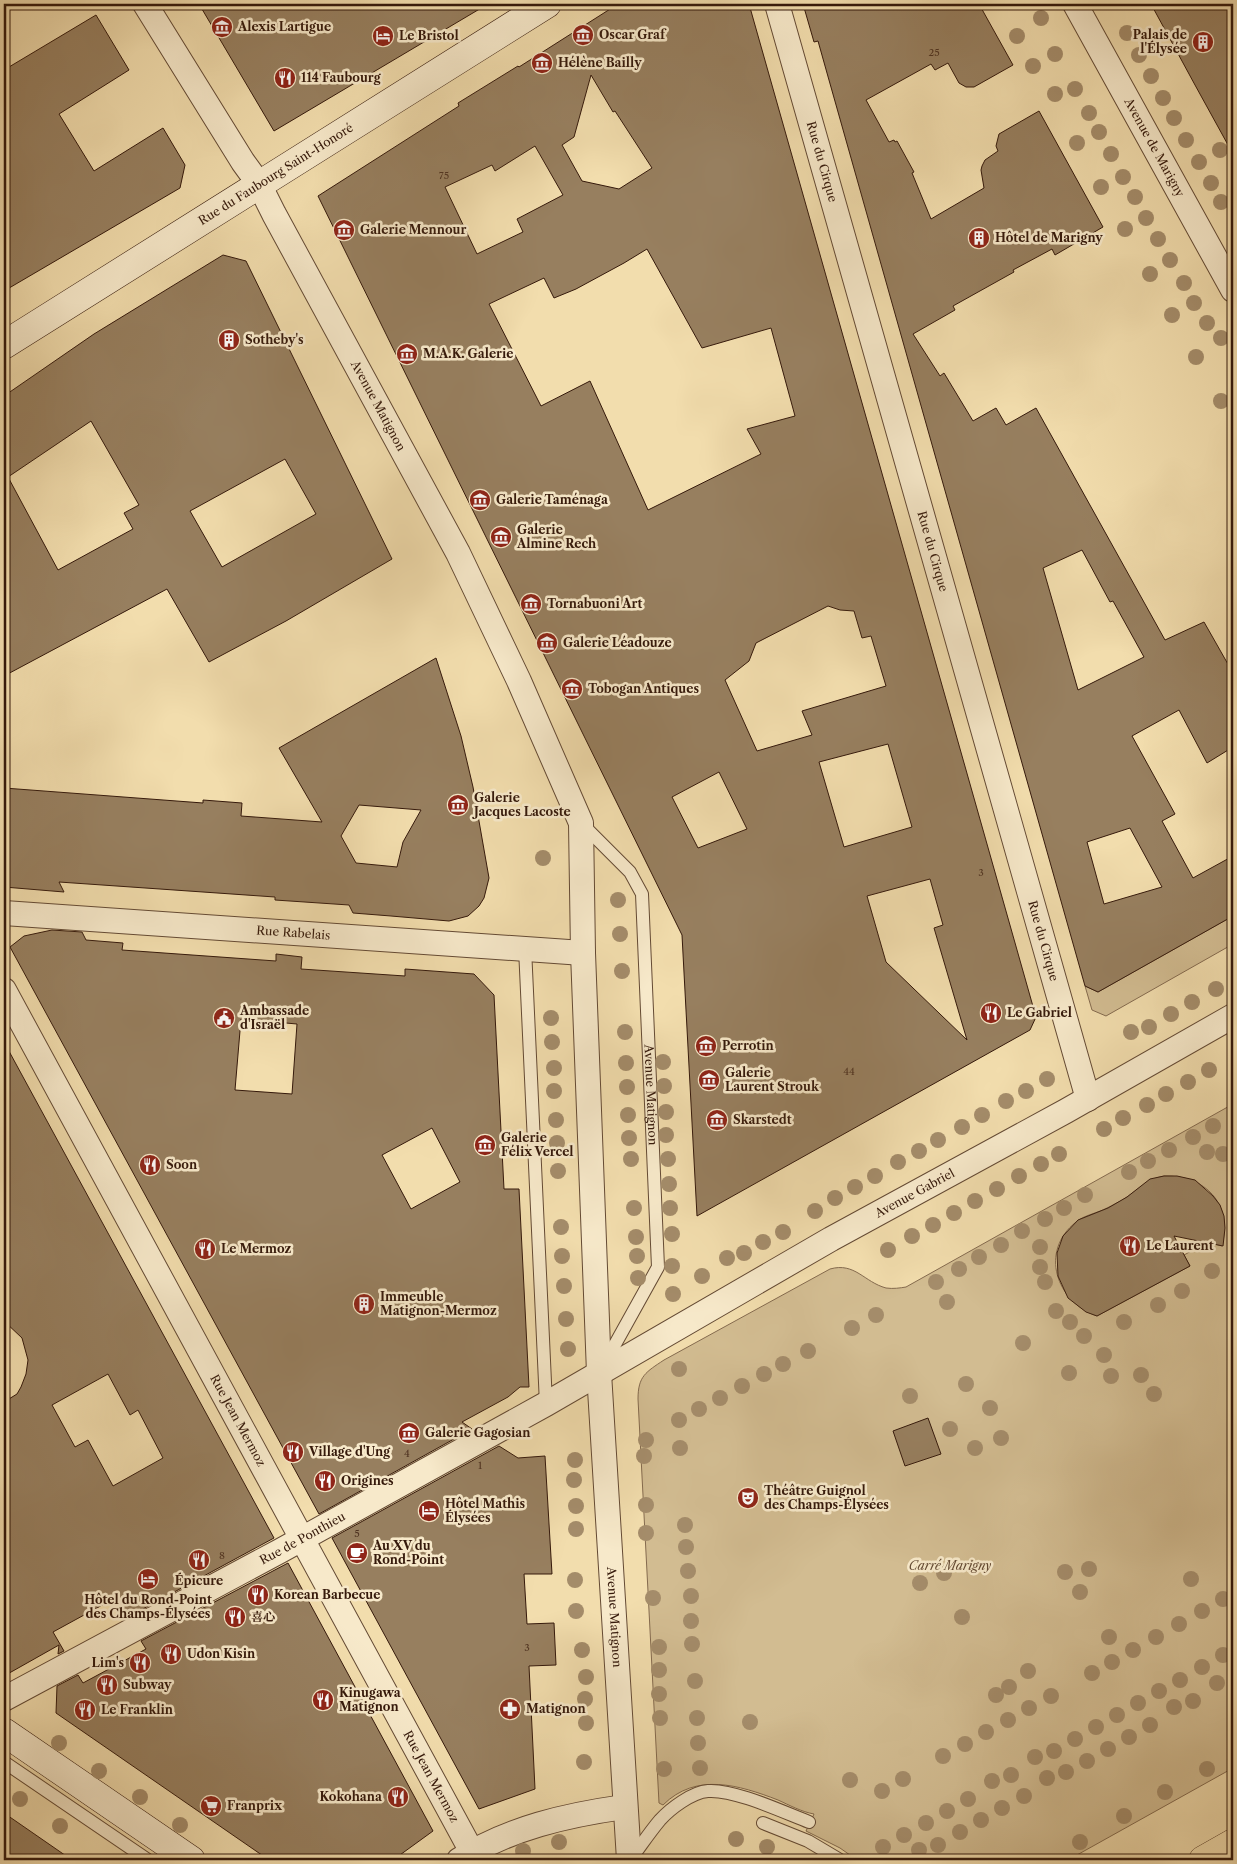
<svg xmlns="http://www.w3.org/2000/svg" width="1237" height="1864" font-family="'Libre Caslon Text','Noto Serif SC',serif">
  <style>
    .green { fill: #d2bc91; stroke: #846a4e; fill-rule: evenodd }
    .building { fill: #977f5f; stroke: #35190b; fill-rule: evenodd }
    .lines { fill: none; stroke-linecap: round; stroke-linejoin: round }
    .lane-casing { stroke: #644a34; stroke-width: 14 }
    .street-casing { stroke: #644a34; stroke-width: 26 }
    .secondary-casing { stroke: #35190b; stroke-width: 29 }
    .primary-casing { stroke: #35190b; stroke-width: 29 }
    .lane { stroke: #f7e9ca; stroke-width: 12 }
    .street { stroke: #f7e9ca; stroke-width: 24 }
    .secondary { stroke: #f7e9ca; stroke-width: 28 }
    .primary { stroke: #f2ddad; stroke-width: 28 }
    .tree { fill: #a48c6a }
    .labels { text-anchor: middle; stroke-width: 5; stroke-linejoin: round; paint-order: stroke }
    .number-label { font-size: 10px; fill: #4e3220 }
    .poi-label { font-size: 12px; font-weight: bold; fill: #35190b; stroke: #f7e9ca; text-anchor: start }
    .street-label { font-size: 12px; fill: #35190b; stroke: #f7e9ca }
    .park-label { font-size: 12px; font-style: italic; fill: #644a33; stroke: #f7e9ca }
  </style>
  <rect width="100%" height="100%" fill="#f2ddad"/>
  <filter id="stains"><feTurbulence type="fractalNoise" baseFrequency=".004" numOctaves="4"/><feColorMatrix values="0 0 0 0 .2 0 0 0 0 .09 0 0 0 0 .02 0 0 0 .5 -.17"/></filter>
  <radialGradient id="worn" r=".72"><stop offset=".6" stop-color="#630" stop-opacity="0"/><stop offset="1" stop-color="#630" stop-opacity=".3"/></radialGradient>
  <path class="green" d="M1233,916V944L1106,1016L1092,1010L1085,986L1098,992Z
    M1233,1104V1768L1068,1860H857L840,1848L806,1831L814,1814C802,1812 789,1805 778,1800C739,1785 696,1772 663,1805L659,1803L638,1399C638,1376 646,1372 664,1360L830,1269C855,1262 864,1282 886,1288C893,1289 900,1288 906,1287ZM1164,1176C1205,1175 1233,1203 1222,1246L1208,1242L1184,1255L1190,1266L1097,1316C1056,1302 1039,1251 1076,1222C1084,1215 1098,1213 1107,1208C1113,1205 1119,1202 1124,1199C1138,1190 1147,1179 1164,1176Z"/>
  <path class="building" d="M199,4H488L274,131Z
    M618,4H749L1036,1017L1030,1030L697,1216L682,935L318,196L459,106L458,103L518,66L519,67ZM591,75L613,112L615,111L652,168L619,189L582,181L562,145L574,137ZM535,146L563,195L517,219L523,232L477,254L445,187L492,165L495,171ZM647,249L702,348L771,328L795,416L747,429L761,454L648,510L590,381L541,406L489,304L544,278L554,298L576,289L624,263ZM828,606L840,610L854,611L862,638L871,636L886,686L802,711L812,735L757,751L725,680L749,661L756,643ZM888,744L912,827L844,847L819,762ZM719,772L747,829L698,848L672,797ZM930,879L943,925L934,928L967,1040L886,962L867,896Z
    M803,4H979L1013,65L974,87H966L959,83L948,63L935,70L931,64L866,100L889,142L894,140L895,142L897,141L914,172L912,173L931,219L984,188L981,170L982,166L985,160L998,151L996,146L999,134L1039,111L1103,227L1055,255L1052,249L1013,270L1014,272L953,306L955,310L913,334L940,376L944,373L973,421L996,408L1006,425L1036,408L1165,640L1204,622L1233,673V747L1207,763L1179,710L1132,736L1175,814L1162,821L1193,878L1233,856V916L1098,992L1085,986L827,73L818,41L814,42ZM1082,550L1110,602L1113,601L1144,657L1078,690L1043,568ZM1130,828L1162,887L1104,904L1087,842Z
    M1151,4H1233V154L1195,85Z
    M96,15L129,70L59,114L94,171L163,128L185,165L180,188L4,291V70Z
    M223,255L246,261L392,559L286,621L209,662L167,589L4,676V396L94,334ZM91,421L139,505L124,513L133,529L58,570L8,477ZM285,459L316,514L222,567L190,511Z
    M436,658L461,736L473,787L489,878L484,898L479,906L468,916L449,921L391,916L353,913L349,905L275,900V897L59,882L64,892L4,887V788L203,803V800L242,803L241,816L322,822L279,748ZM359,805L421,810L403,842L397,867L356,863L341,836Z
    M52,930L82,932L86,940L123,943L122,950L276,961V954L302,957L301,969L405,976V969L474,974L494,995L504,1189H519L529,1387H520L508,1397L462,1422L472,1429L319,1514L10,947L24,936ZM241,1019L297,1024L292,1094L235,1090ZM432,1128L460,1182L411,1209L382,1155Z
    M4,1042L274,1538L128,1617L117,1597L53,1632L64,1651L58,1654L59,1645L4,1676V1402L17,1394L21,1387L26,1374L28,1360L22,1338L4,1321ZM108,1374L130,1415L138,1410L163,1458L113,1486L88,1440L75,1447L52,1405Z
    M1164,1176H1177L1195,1180L1213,1196L1220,1205L1224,1216L1225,1228L1223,1246L1174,1236L1190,1266L1097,1316L1086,1312L1068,1298L1058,1276L1057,1253L1063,1236L1078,1220L1108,1208L1127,1197L1150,1179Z
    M928,1418L941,1454L905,1466L893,1431Z
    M499,1446L518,1458L545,1456L552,1574H524L527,1624L554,1623L556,1665L529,1666L535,1789L479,1809L332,1538Z
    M288,1563L433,1831L393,1860H269L56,1713L57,1686L78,1675L83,1683L146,1649L141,1641Z
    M4,1813L72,1860H4Z"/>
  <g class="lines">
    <g class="lane-casing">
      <g id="lane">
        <path id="s1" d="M582,824L630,872L642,894L658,1267L603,1366"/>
        <path d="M525,948L546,1404"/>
        <path d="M4,1762L148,1860"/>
        <path d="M763,1823L808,1841L840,1860"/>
        <path d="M630,1860C640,1847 649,1833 660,1820C670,1809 692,1792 708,1791C734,1789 783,1812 809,1822"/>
      </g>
    </g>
    <g class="street-casing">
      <g id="street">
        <path id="s2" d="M145,4L243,162L259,184L274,214L458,553L519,681L581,823L583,953L599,1373L629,1860"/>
        <path id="s3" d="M777,4L1088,1099"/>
        <path id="s4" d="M1075,4L1233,290"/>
        <path id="s5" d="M4,913L583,953"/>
        <path id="s6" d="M4,990L472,1852"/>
        <path id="s7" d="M4,1699L280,1551L546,1404L831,1239L1066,1111L1233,1016"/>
        <path d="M459,1860C509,1828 567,1815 624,1807"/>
      </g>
    </g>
    <g class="secondary-casing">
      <g id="secondary">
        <path id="s8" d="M4,345L547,4"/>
        <path d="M4,1732L191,1860"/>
      </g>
    </g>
    <g class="primary-casing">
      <path id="primary" d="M1203,1860L1233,1843"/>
    </g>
    <use href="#lane" class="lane"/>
    <use href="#street" class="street"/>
    <use href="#secondary" class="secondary"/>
    <use href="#primary" class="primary"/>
  </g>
  <g class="tree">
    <circle cx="1041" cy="18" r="8"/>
    <circle cx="1127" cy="33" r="8"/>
    <circle cx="1017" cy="36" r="8"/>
    <circle cx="1055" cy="54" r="8"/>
    <circle cx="1139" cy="55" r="8"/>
    <circle cx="1033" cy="66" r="8"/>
    <circle cx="1151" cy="76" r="8"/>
    <circle cx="1075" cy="89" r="8"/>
    <circle cx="1055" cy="94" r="8"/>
    <circle cx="1163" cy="98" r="8"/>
    <circle cx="1089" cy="113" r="8"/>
    <circle cx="1174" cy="118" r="8"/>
    <circle cx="1099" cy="132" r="8"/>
    <circle cx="1186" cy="140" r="8"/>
    <circle cx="1077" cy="143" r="8"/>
    <circle cx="1220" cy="150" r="8"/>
    <circle cx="1111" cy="154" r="8"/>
    <circle cx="1199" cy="162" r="8"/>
    <circle cx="1123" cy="177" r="8"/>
    <circle cx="1211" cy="183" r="8"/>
    <circle cx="1101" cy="187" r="8"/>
    <circle cx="1135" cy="197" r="8"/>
    <circle cx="1221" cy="202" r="8"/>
    <circle cx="1146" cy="218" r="8"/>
    <circle cx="1125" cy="229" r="8"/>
    <circle cx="1158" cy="239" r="8"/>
    <circle cx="1170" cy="260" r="8"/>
    <circle cx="1150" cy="274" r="8"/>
    <circle cx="1184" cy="283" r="8"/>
    <circle cx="1194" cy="303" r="8"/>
    <circle cx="1172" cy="315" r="8"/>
    <circle cx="1207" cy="323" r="8"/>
    <circle cx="1221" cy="338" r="8"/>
    <circle cx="1196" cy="357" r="8"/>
    <circle cx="1221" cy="401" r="8"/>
    <circle cx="543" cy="858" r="8"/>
    <circle cx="618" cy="900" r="8"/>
    <circle cx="620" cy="934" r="8"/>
    <circle cx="622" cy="971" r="8"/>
    <circle cx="1216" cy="989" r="8"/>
    <circle cx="1192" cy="1002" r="8"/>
    <circle cx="1171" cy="1014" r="8"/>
    <circle cx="551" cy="1018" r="8"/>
    <circle cx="1149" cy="1027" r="8"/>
    <circle cx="625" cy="1032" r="8"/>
    <circle cx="1131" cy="1032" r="8"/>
    <circle cx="552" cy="1042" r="8"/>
    <circle cx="663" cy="1062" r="8"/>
    <circle cx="626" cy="1063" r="8"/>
    <circle cx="554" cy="1068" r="8"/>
    <circle cx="1209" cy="1070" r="8"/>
    <circle cx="1047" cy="1079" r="8"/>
    <circle cx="1188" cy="1082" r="8"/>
    <circle cx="664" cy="1086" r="8"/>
    <circle cx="627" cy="1087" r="8"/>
    <circle cx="554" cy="1091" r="8"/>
    <circle cx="1026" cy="1091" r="8"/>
    <circle cx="1166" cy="1094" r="8"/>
    <circle cx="1006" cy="1101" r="8"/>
    <circle cx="1147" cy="1105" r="8"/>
    <circle cx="666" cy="1112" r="8"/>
    <circle cx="628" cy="1115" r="8"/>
    <circle cx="982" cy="1115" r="8"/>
    <circle cx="1123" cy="1118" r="8"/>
    <circle cx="556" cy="1120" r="8"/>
    <circle cx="1213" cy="1126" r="8"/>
    <circle cx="962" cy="1127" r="8"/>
    <circle cx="1104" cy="1129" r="8"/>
    <circle cx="666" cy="1135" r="8"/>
    <circle cx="1193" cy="1137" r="8"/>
    <circle cx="629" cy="1138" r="8"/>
    <circle cx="938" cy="1140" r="8"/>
    <circle cx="557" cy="1143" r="8"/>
    <circle cx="1169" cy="1150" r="8"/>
    <circle cx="919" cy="1151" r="8"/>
    <circle cx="1207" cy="1152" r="8"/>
    <circle cx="1059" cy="1154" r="8"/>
    <circle cx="1223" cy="1154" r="8"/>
    <circle cx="631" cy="1159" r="8"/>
    <circle cx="668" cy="1159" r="8"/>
    <circle cx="1148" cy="1161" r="8"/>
    <circle cx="898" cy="1162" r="8"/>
    <circle cx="1041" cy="1164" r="8"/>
    <circle cx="558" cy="1171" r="8"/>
    <circle cx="1129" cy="1172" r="8"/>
    <circle cx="875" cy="1176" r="8"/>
    <circle cx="1019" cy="1176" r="8"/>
    <circle cx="669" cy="1184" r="8"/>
    <circle cx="855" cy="1187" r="8"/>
    <circle cx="997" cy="1189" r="8"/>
    <circle cx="1085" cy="1195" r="8"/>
    <circle cx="835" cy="1198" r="8"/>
    <circle cx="975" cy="1201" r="8"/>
    <circle cx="634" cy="1208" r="8"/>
    <circle cx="670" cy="1208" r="8"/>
    <circle cx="1064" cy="1208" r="8"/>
    <circle cx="815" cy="1211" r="8"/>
    <circle cx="954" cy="1213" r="8"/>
    <circle cx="1045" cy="1219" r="8"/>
    <circle cx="933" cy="1225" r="8"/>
    <circle cx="561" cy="1227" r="8"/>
    <circle cx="1022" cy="1231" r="8"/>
    <circle cx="783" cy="1232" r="8"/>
    <circle cx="672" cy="1234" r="8"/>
    <circle cx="912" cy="1236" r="8"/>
    <circle cx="636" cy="1237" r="8"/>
    <circle cx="763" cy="1242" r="8"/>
    <circle cx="1001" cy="1245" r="8"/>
    <circle cx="1040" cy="1247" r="8"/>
    <circle cx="888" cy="1250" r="8"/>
    <circle cx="744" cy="1253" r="8"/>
    <circle cx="562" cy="1256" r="8"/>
    <circle cx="637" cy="1256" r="8"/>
    <circle cx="979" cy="1257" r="8"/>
    <circle cx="727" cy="1258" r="8"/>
    <circle cx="672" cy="1266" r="8"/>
    <circle cx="1040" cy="1267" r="8"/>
    <circle cx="959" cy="1269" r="8"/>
    <circle cx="1212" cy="1271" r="8"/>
    <circle cx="702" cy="1276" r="8"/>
    <circle cx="638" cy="1278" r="8"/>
    <circle cx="936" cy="1282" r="8"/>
    <circle cx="1045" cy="1282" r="8"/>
    <circle cx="564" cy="1286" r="8"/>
    <circle cx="1182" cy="1291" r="8"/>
    <circle cx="673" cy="1294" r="8"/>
    <circle cx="947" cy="1302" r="8"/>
    <circle cx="1158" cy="1305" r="8"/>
    <circle cx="1056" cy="1311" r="8"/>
    <circle cx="876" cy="1315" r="8"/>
    <circle cx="566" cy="1319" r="8"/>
    <circle cx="1070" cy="1322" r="8"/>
    <circle cx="1124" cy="1322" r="8"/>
    <circle cx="852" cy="1328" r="8"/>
    <circle cx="1084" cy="1336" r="8"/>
    <circle cx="1023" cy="1343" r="8"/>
    <circle cx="568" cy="1349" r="8"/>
    <circle cx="808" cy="1351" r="8"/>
    <circle cx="1104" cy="1355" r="8"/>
    <circle cx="783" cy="1364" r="8"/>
    <circle cx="679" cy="1369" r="8"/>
    <circle cx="1069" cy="1373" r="8"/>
    <circle cx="764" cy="1374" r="8"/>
    <circle cx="1141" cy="1375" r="8"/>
    <circle cx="1111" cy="1376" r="8"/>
    <circle cx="966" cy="1384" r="8"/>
    <circle cx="742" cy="1386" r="8"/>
    <circle cx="1154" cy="1394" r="8"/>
    <circle cx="910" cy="1396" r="8"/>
    <circle cx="720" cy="1398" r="8"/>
    <circle cx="990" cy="1408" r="8"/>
    <circle cx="699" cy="1409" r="8"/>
    <circle cx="679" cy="1420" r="8"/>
    <circle cx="950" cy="1429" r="8"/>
    <circle cx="1001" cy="1438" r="8"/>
    <circle cx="646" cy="1440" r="8"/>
    <circle cx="680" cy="1448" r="8"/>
    <circle cx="975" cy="1448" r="8"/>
    <circle cx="644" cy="1456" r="8"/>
    <circle cx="575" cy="1460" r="8"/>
    <circle cx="574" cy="1480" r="8"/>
    <circle cx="646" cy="1505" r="8"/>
    <circle cx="576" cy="1506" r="8"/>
    <circle cx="685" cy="1525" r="8"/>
    <circle cx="576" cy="1529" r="8"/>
    <circle cx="646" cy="1533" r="8"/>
    <circle cx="686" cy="1547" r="8"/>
    <circle cx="1089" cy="1569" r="8"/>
    <circle cx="688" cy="1571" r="8"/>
    <circle cx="1065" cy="1572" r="8"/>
    <circle cx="944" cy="1573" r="8"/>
    <circle cx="1191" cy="1579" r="8"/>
    <circle cx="575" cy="1580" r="8"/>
    <circle cx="920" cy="1583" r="8"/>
    <circle cx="1080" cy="1592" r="8"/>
    <circle cx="691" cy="1596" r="8"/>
    <circle cx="653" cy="1598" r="8"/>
    <circle cx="1223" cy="1599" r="8"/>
    <circle cx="576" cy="1611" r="8"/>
    <circle cx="1202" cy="1611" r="8"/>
    <circle cx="962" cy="1617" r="8"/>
    <circle cx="691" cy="1621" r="8"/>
    <circle cx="1179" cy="1624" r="8"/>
    <circle cx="1109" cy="1637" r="8"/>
    <circle cx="1156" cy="1637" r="8"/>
    <circle cx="692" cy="1644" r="8"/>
    <circle cx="659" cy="1647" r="8"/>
    <circle cx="582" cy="1650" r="8"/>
    <circle cx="1133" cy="1650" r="8"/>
    <circle cx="1223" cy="1655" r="8"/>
    <circle cx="1112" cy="1662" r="8"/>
    <circle cx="1202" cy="1667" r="8"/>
    <circle cx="659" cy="1670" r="8"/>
    <circle cx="1028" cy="1671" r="8"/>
    <circle cx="1092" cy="1673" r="8"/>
    <circle cx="586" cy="1677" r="8"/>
    <circle cx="1180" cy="1680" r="8"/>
    <circle cx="695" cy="1681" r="8"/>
    <circle cx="1217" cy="1683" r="8"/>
    <circle cx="1009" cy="1687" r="8"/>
    <circle cx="1159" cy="1691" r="8"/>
    <circle cx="659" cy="1694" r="8"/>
    <circle cx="996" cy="1695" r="8"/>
    <circle cx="1051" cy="1696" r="8"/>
    <circle cx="585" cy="1699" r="8"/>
    <circle cx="1193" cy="1701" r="8"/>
    <circle cx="1138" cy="1703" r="8"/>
    <circle cx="1174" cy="1707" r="8"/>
    <circle cx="1029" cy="1708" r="8"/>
    <circle cx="1117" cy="1715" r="8"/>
    <circle cx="660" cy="1718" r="8"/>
    <circle cx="697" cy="1718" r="8"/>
    <circle cx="1008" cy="1720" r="8"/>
    <circle cx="750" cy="1722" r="8"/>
    <circle cx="586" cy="1723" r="8"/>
    <circle cx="1150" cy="1725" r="8"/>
    <circle cx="1096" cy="1727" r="8"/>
    <circle cx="986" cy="1732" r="8"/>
    <circle cx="1129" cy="1737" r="8"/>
    <circle cx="1075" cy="1739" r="8"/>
    <circle cx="59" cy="1743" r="8"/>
    <circle cx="698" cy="1743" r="8"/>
    <circle cx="965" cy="1744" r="8"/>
    <circle cx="1108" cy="1749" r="8"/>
    <circle cx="1054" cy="1751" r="8"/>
    <circle cx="943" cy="1756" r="8"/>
    <circle cx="1035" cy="1757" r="8"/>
    <circle cx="1087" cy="1761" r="8"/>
    <circle cx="584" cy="1762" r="8"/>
    <circle cx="700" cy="1768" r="8"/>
    <circle cx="664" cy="1769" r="8"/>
    <circle cx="1207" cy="1769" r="8"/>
    <circle cx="99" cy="1771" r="8"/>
    <circle cx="1066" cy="1772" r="8"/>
    <circle cx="1011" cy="1775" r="8"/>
    <circle cx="1047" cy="1778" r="8"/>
    <circle cx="903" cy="1779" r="8"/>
    <circle cx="850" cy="1780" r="8"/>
    <circle cx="992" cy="1781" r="8"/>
    <circle cx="882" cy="1791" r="8"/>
    <circle cx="1165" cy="1792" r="8"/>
    <circle cx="1024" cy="1796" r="8"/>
    <circle cx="140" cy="1797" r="8"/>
    <circle cx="20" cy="1799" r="8"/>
    <circle cx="968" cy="1799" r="8"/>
    <circle cx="1002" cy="1808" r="8"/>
    <circle cx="947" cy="1811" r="8"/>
    <circle cx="1124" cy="1816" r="8"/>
    <circle cx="981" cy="1820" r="8"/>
    <circle cx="926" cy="1823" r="8"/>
    <circle cx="180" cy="1825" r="8"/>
    <circle cx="60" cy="1826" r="8"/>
    <circle cx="960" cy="1832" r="8"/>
    <circle cx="904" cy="1835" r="8"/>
    <circle cx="736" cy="1839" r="8"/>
    <circle cx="559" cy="1842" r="8"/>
    <circle cx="1080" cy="1842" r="8"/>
    <circle cx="938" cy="1845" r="8"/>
    <circle cx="767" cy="1847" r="8"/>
    <circle cx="883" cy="1847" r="8"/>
    <circle cx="919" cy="1850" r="8"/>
    <circle cx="523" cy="1851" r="8"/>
  </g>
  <defs>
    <g id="museum-disc" transform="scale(1.125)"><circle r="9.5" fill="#8f2418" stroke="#f7e9ca"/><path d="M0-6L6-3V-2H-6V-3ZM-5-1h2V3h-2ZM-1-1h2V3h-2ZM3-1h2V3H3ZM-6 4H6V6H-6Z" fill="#fff"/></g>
    <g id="hotel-disc" transform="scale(1.125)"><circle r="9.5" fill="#8f2418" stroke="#f7e9ca"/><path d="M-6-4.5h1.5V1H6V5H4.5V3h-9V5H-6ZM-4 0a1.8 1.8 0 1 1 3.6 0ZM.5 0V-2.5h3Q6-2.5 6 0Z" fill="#fff"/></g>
    <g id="building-disc" transform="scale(1.125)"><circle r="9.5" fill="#8f2418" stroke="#f7e9ca"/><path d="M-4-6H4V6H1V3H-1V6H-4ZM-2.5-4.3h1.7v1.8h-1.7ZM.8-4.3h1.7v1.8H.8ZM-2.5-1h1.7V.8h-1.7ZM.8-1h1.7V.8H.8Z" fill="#fff"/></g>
    <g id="restaurant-disc" transform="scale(1.125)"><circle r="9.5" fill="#8f2418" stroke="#f7e9ca"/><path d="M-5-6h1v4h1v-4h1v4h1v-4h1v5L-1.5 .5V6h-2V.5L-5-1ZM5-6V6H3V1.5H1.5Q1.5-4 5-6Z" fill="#fff"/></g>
    <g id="civic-disc" transform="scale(1.125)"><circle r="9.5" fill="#8f2418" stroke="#f7e9ca"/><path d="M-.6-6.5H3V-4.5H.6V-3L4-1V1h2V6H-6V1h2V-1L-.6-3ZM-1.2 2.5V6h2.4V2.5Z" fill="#fff"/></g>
    <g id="theatre-disc" transform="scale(1.125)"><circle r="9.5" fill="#8f2418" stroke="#f7e9ca"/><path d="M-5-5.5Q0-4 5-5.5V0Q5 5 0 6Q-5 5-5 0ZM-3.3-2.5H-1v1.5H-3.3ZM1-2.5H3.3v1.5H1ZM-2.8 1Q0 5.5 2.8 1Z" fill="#fff"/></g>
    <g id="cafe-disc" transform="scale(1.125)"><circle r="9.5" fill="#8f2418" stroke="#f7e9ca"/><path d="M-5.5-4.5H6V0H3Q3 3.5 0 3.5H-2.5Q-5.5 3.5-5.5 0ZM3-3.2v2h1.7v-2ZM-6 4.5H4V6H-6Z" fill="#fff"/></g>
    <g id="pharmacy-disc" transform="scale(1.125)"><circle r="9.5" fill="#8f2418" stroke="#f7e9ca"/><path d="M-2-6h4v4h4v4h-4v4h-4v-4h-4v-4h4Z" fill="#fff"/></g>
    <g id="supermarket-disc" transform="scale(1.125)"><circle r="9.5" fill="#8f2418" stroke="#f7e9ca"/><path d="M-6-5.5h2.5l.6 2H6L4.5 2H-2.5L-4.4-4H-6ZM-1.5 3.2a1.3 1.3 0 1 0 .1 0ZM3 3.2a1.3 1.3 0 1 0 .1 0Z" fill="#fff"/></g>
  </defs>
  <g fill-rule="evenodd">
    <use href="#museum-disc" x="222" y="27"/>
    <use href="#museum-disc" x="583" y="35"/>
    <use href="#hotel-disc" x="383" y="36"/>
    <use href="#building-disc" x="1203" y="42"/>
    <use href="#museum-disc" x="542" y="63"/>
    <use href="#restaurant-disc" x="285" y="78"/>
    <use href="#museum-disc" x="344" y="230"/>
    <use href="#building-disc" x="979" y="238"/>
    <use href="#building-disc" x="229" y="340"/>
    <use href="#museum-disc" x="407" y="354"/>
    <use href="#museum-disc" x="480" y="500"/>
    <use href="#museum-disc" x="501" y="537"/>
    <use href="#museum-disc" x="531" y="604"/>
    <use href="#museum-disc" x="547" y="643"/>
    <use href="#museum-disc" x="572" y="689"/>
    <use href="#museum-disc" x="458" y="805"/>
    <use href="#restaurant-disc" x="991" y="1013"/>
    <use href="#civic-disc" x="224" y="1018"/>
    <use href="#museum-disc" x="706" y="1046"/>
    <use href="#museum-disc" x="709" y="1080"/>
    <use href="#museum-disc" x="717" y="1120"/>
    <use href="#museum-disc" x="485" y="1145"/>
    <use href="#restaurant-disc" x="150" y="1165"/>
    <use href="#restaurant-disc" x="1130" y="1246"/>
    <use href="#restaurant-disc" x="205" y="1249"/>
    <use href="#building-disc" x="364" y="1304"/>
    <use href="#museum-disc" x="409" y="1433"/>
    <use href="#restaurant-disc" x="293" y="1452"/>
    <use href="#restaurant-disc" x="325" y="1481"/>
    <use href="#theatre-disc" x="748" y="1498"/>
    <use href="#hotel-disc" x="429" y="1511"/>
    <use href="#cafe-disc" x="357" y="1553"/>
    <use href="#restaurant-disc" x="199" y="1560"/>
    <use href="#hotel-disc" x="148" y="1579"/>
    <use href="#restaurant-disc" x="258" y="1595"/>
    <use href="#restaurant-disc" x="235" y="1617"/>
    <use href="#restaurant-disc" x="171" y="1654"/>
    <use href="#restaurant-disc" x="140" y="1663"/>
    <use href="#restaurant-disc" x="107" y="1685"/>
    <use href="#restaurant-disc" x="323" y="1700"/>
    <use href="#pharmacy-disc" x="510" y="1709"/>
    <use href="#restaurant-disc" x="85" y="1710"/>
    <use href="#restaurant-disc" x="398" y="1797"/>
    <use href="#supermarket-disc" x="211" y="1806"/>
  </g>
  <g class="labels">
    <g class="number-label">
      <text x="934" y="56">25</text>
      <text x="444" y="179">75</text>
      <text x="981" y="876">3</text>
      <text x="849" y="1075">44</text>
      <text x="407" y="1457">4</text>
      <text x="480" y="1469">1</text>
      <text x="357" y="1537">5</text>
      <text x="222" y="1559">8</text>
      <text x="527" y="1651">3</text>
    </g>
    <g class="poi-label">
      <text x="238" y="31">Alexis Lartigue</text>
      <text x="599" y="39">Oscar Graf</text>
      <text x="1187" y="39" text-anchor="end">Palais de<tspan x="1187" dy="14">l'Élysée</tspan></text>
      <text x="399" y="40">Le Bristol</text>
      <text x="558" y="67">Hélène Bailly</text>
      <text x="301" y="82">114 Faubourg</text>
      <text x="360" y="234">Galerie Mennour</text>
      <text x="995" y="242">Hôtel de Marigny</text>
      <text x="245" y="344">Sotheby's</text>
      <text x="423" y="358">M.A.K. Galerie</text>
      <text x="496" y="504">Galerie Taménaga</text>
      <text x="517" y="534">Galerie<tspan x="517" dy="14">Almine Rech</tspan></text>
      <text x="547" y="608">Tornabuoni Art</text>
      <text x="563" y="647">Galerie Léadouze</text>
      <text x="588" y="693">Tobogan Antiques</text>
      <text x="474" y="802">Galerie<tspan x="474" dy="14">Jacques Lacoste</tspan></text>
      <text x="240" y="1015">Ambassade<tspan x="240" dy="14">d'Israël</tspan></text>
      <text x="1007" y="1017">Le Gabriel</text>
      <text x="722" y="1050">Perrotin</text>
      <text x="725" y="1077">Galerie<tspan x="725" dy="14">Laurent Strouk</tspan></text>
      <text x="733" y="1124">Skarstedt</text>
      <text x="501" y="1142">Galerie<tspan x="501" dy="14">Félix Vercel</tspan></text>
      <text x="166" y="1169">Soon</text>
      <text x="1146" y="1250">Le Laurent</text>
      <text x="221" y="1253">Le Mermoz</text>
      <text x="380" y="1301">Immeuble<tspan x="380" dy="14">Matignon-Mermoz</tspan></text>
      <text x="425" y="1437">Galerie Gagosian</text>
      <text x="309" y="1456">Village d'Ung</text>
      <text x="341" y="1485">Origines</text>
      <text x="764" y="1495">Théâtre Guignol<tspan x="764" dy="14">des Champs-Élysées</tspan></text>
      <text x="445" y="1508">Hôtel Mathis<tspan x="445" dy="14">Élysées</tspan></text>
      <text x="373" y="1550">Au XV du<tspan x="373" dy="14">Rond-Point</tspan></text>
      <text x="199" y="1585" text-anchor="middle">Épicure</text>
      <text x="274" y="1599">Korean Barbecue</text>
      <text x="148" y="1604" text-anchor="middle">Hôtel du Rond-Point<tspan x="148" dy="14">des Champs-Élysées</tspan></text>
      <text x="251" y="1621">喜心</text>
      <text x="187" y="1658">Udon Kisin</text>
      <text x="124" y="1667" text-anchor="end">Lim's</text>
      <text x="123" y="1689">Subway</text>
      <text x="339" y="1697">Kinugawa<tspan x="339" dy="14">Matignon</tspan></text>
      <text x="526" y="1713">Matignon</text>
      <text x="101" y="1714">Le Franklin</text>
      <text x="382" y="1801" text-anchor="end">Kokohana</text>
      <text x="227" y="1810">Franprix</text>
    </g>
    <g class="street-label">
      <text dy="4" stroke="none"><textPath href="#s4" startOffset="164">Avenue de Marigny</textPath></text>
      <text dy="4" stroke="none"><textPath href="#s3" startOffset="164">Rue du Cirque</textPath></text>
      <text dy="4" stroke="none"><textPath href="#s8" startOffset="321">Rue du Faubourg Saint-Honoré</textPath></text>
      <text dy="4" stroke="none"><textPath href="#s2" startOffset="465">Avenue Matignon</textPath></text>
      <text dy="4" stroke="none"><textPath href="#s3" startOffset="569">Rue du Cirque</textPath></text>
      <text dy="4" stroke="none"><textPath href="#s5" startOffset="290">Rue Rabelais</textPath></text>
      <text dy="4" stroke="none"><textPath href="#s3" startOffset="974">Rue du Cirque</textPath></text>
      <text dy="4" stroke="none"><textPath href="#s1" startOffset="294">Avenue Matignon</textPath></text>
      <text dy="4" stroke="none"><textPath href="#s7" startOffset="1042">Avenue Gabriel</textPath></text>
      <text dy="4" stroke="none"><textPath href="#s6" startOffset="490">Rue Jean Mermoz</textPath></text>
      <text dy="4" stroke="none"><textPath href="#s7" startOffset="339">Rue de Ponthieu</textPath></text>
      <text dy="4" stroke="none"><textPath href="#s2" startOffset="1724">Avenue Matignon</textPath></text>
      <text dy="4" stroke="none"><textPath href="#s6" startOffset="895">Rue Jean Mermoz</textPath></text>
    </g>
    <g class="park-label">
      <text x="950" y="1570">Carré Marigny</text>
    </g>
  </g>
  <rect width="1237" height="1864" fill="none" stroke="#f2ddad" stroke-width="20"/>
  <rect x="5" y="5" width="1227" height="1854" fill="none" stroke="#35190b" stroke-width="2.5"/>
  <rect x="10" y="10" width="1217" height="1844" fill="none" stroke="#35190b"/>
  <rect width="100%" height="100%" filter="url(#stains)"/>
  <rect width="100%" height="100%" fill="url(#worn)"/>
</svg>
